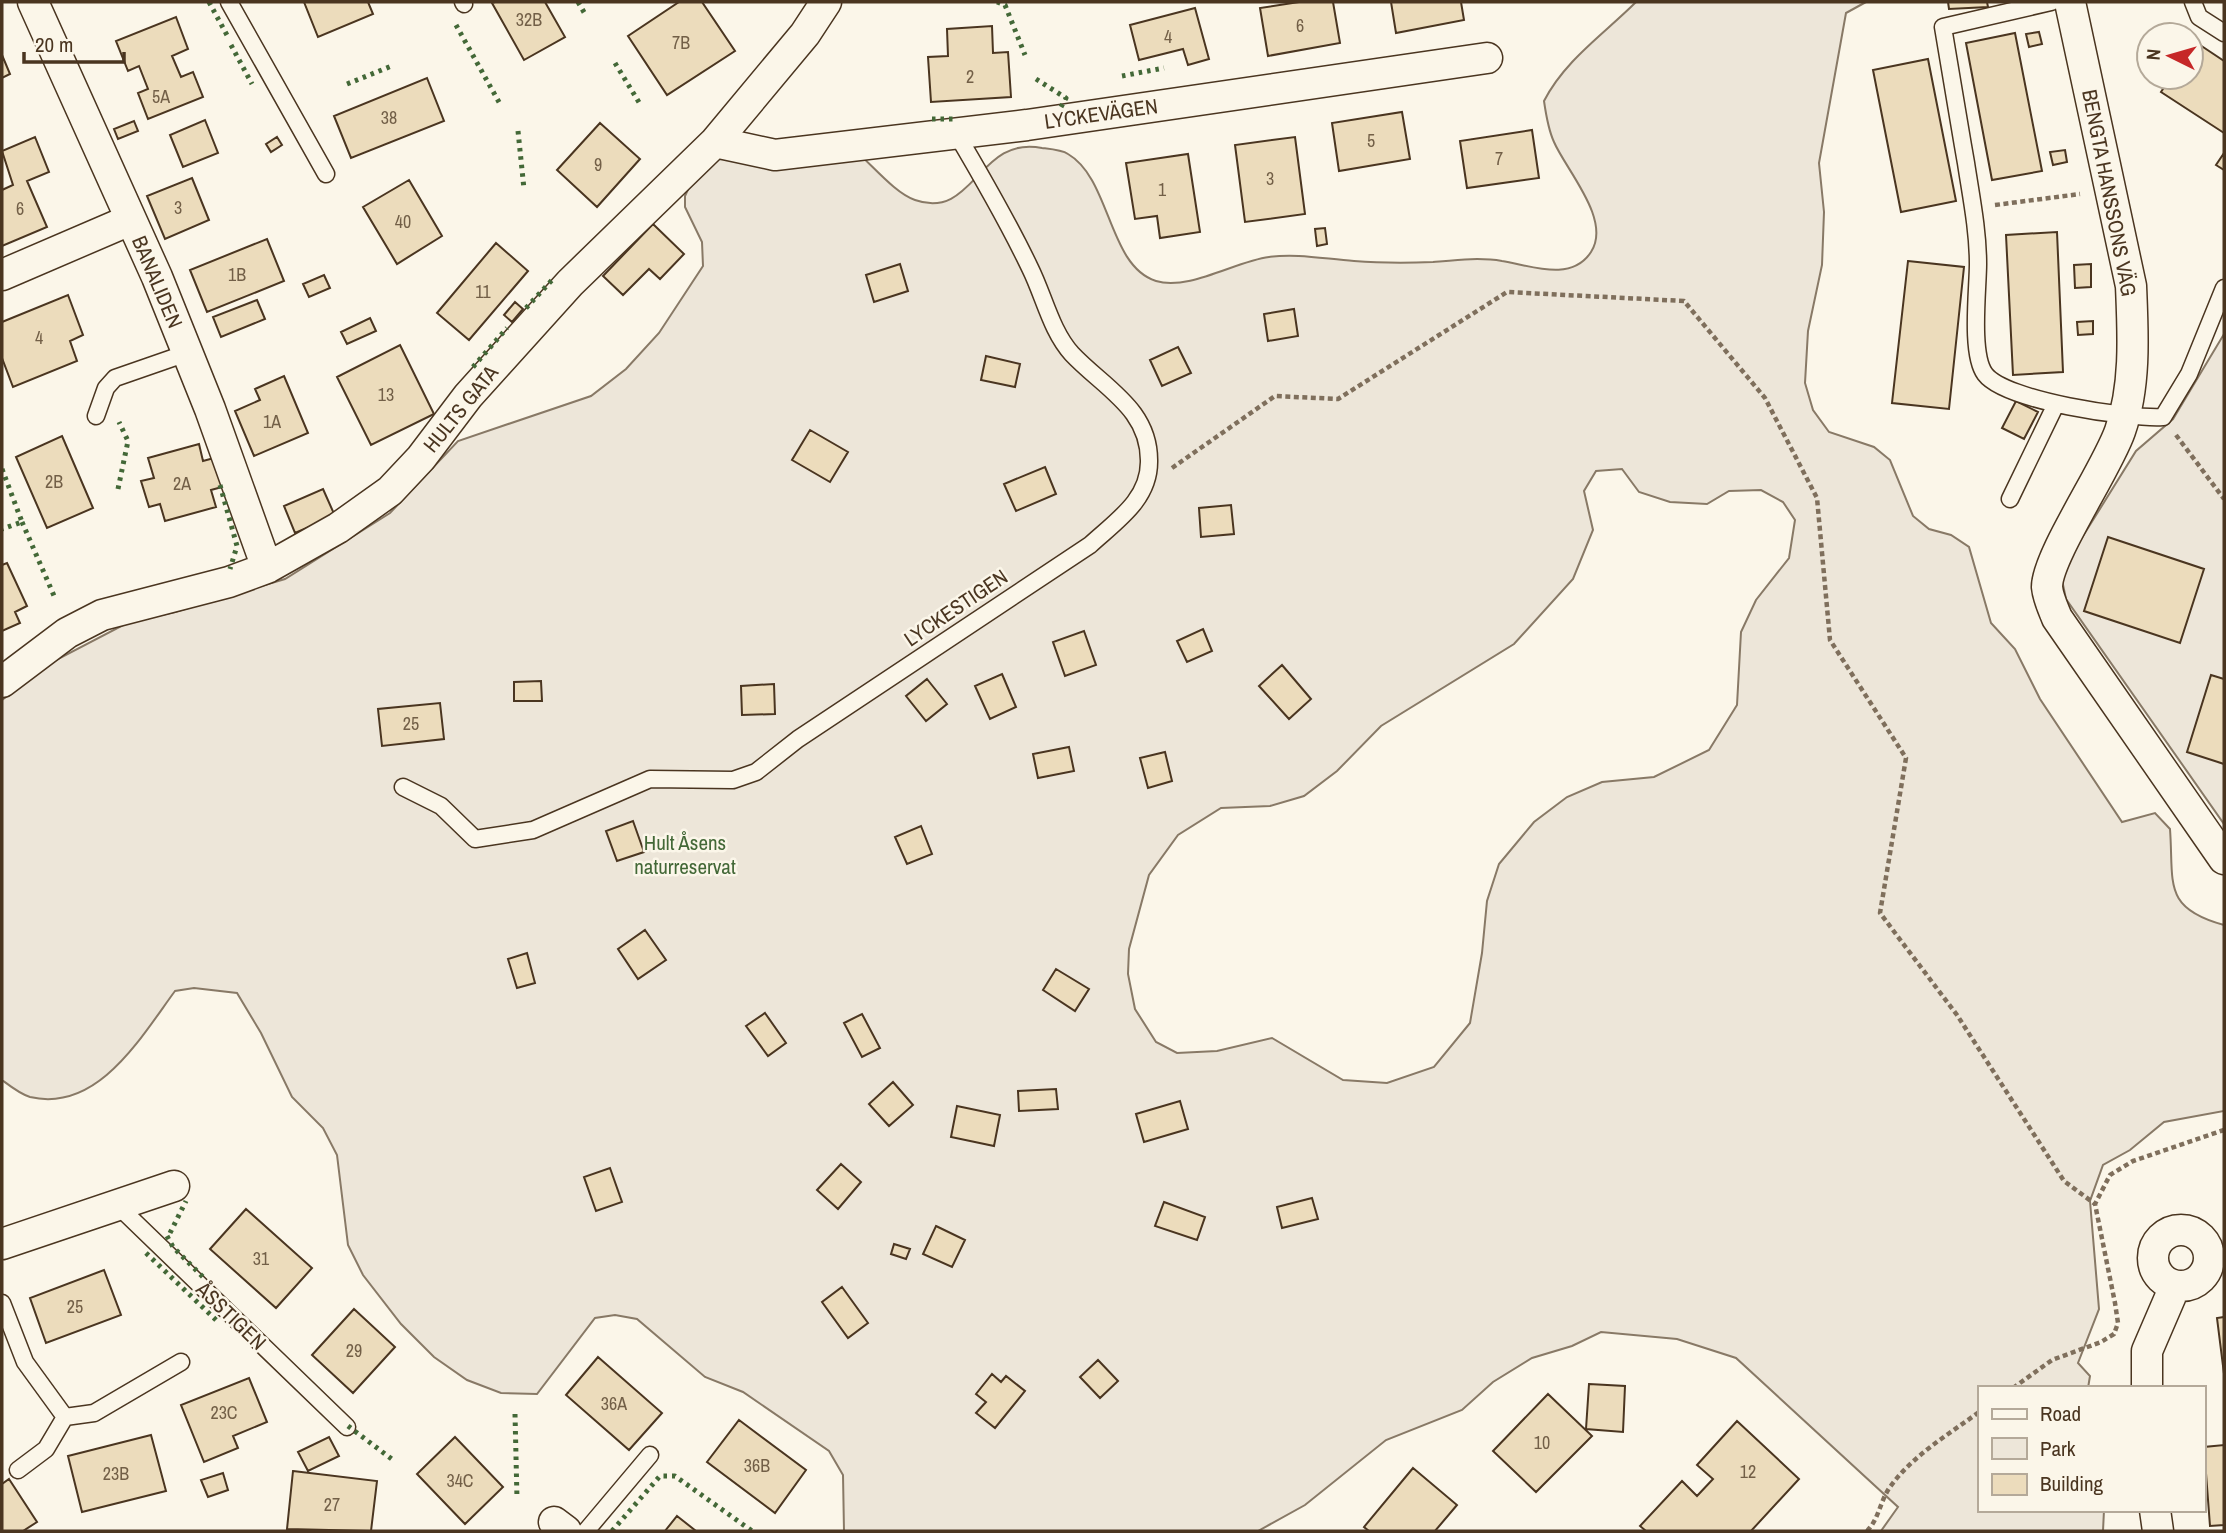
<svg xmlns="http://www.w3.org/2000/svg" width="2226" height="1533" font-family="'Archivo Narrow',sans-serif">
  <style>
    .green { fill: #ede6d9; stroke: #887966; stroke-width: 2; fill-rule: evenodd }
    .building { fill: #ecdcbc; stroke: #4a3520; stroke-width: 2 }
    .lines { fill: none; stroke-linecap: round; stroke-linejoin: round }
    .service-casing { stroke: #4a3520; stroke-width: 19 }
    .minor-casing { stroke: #4a3520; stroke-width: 33 }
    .path { stroke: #7f6f5c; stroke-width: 4.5; stroke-dasharray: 5 3.5; stroke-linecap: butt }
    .service { stroke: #fbf6e9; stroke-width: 16 }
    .minor { stroke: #fbf6e9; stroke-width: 30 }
    .hedge { stroke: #436837; stroke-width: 5; stroke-dasharray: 3.5 5; stroke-linecap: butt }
    .labels { text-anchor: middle; stroke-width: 5; stroke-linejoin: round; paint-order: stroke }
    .number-label { font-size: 18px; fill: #725f47 }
    .street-label { font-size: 21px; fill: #4a3520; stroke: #fbf6e9 }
    .park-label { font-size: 21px; fill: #436837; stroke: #fbf6e9 }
  </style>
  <rect width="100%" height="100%" fill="#fbf6e9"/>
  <path class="green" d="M1636,2H1866L1846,13L1819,163L1824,212L1822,265L1808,331L1805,383L1813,410L1829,432L1874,447L1890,460L1913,516L1929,529L1951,535L1969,547L1991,623L2015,649L2040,699L2122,822L2155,813L2170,829C2174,883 2162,908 2224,925V1111L2164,1122L2130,1150L2103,1165L2090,1201L2099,1309L2078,1363L2090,1376L2088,1388H1979V1510H2104L2103,1531H1881L1898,1507L1736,1358L1677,1339L1601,1332L1572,1346L1532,1358L1493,1382L1462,1410L1386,1440L1305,1505L1258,1531H844L843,1475L829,1451L743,1392L705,1377L637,1319L615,1315L595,1318L537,1394L501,1393L467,1380L434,1357L401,1324L363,1275L348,1245L337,1155L323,1128L292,1097L261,1033L237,993L194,988L175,991C141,1037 98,1113 30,1097C20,1094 10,1086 2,1080V700L56,660L129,622L175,612L285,579L390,513L458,441L591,396L626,369L659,333L703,266L702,242L685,207V196L691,183L720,157L851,147C870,162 894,193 915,200C974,221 978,135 1042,148C1050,149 1062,150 1068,154C1111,179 1108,266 1156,281C1189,291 1236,261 1269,257C1297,253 1325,259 1354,261C1380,263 1407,263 1433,262C1455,260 1480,257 1502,261C1529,265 1571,283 1591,252C1612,220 1566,170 1554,142C1548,129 1546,115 1544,101C1565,60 1604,34 1636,2ZM1622,469L1639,492L1670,502L1707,504L1729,491L1761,490L1783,502L1795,520L1789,558L1756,600L1741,632L1737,705L1709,750L1654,777L1602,782L1567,797L1534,822L1499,864L1487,901L1482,953L1470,1023L1434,1067L1387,1083L1343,1080L1272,1038L1217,1051L1177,1053L1156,1042L1135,1009L1128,974L1129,949L1149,875L1178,835L1221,808L1270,806L1304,796L1337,771L1381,726L1514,644L1573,579L1593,530L1584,491L1596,471Z
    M2224,334V824L2066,599L2062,580L2069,559L2083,536L2136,451L2173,419Z"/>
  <path class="building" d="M304,2H368L373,14L318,37Z
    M495,2H545L565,37L524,60L492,3Z
    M679,2H702L735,51L667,95L628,36Z
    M1299,2H1333L1340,43L1268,56L1260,8Z
    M1391,2H1461L1464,20L1396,33Z
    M1948,2H1987L1988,7L1949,9Z
    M1195,8L1209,59L1188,65L1183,49L1139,60L1130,25Z
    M176,17L188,49L172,56L181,77L193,72L203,97L148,119L138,93L148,89L139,66L128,71L116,41Z
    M992,26L993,53L1008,52L1011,97L931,102L928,57L948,56L947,29Z
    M2039,32L2042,44L2029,47L2026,34Z
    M2015,33L2042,171L1992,180L1966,43Z
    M2194,41L2224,61V133L2161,92L2171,77H2191V46Z
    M2,55L10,74L2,78Z
    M1928,59L1956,201L1901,212L1873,70Z
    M427,78L444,121L351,158L334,116Z
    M1402,112L1410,159L1339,171L1332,123Z
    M205,120L218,153L183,167L170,135Z
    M134,121L138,131L118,139L114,129Z
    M600,123L640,159L597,207L557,170Z
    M1532,130L1539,178L1467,188L1460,141Z
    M35,137L49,172L27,181L47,227L2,246V190L13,185L2,151Z
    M277,137L282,145L271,152L266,144Z
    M1295,137L1305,214L1245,222L1235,145Z
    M2065,150L2067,162L2053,165L2050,152Z
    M2224,153V170L2216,165Z
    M1188,154L1200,232L1160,238L1157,216L1135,219L1126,163Z
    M192,178L209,220L165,239L147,196Z
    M409,180L442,236L397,264L363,207Z
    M653,224L684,254L660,279L649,269L623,295L603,276Z
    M1325,228L1327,244L1317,246L1315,229Z
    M2057,232L2063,372L2013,375L2006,235Z
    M267,239L284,281L207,312L190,270Z
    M496,243L528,271L469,340L437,313Z
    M1908,261L1964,267L1949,409L1892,403Z
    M900,264L908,291L874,302L866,275Z
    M2091,264V287L2075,288L2074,265Z
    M324,275L330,288L309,297L303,284Z
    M68,295L83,335L70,341L77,361L13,387L2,358V322Z
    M257,300L265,319L221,337L213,317Z
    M515,302L523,309L512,322L504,315Z
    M1294,309L1298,336L1268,341L1264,314Z
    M370,318L376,331L347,344L341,332Z
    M2093,321V334L2078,335L2077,322Z
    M400,345L434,414L371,445L337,377Z
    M1178,347L1191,373L1162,386L1150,360Z
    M986,356L1020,364L1015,387L981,380Z
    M284,376L308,433L254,456L235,411L260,400L255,389Z
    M2016,401L2038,412L2024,439L2002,428Z
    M810,430L848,452L830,482L792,460Z
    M62,436L93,508L47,528L16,457Z
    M199,444L203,461L214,458L222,487L211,490L216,507L165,521L160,504L149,507L141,481L154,478L148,458Z
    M1045,467L1056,494L1016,511L1004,484Z
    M323,489L335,516L295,533L284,506Z
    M1231,505L1234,534L1201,537L1199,508Z
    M2108,537L2204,569L2180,643L2084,611Z
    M7,563L27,606L15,612L20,623L2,631V565Z
    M1203,629L1212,651L1187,662L1177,641Z
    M1084,631L1096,665L1065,676L1053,642Z
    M1282,665L1311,699L1289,719L1259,686Z
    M1002,674L1016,707L990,719L975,686Z
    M2211,675L2224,679V764L2187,752Z
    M927,679L947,704L926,721L906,696Z
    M541,681L542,701H514V682Z
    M774,684L775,714L742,715L741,686Z
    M440,703L444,739L382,746L378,709Z
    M1069,747L1074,771L1038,778L1033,754Z
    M1165,752L1172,781L1148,788L1140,758Z
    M633,821L644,852L617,861L606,831Z
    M921,826L932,854L907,864L895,837Z
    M645,930L666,960L638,979L618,949Z
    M527,953L535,983L517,988L508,959Z
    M1056,969L1089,989L1075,1011L1043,990Z
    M765,1013L786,1043L768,1056L746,1026Z
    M862,1014L880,1048L862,1057L844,1023Z
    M893,1082L913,1105L889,1126L869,1104Z
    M1056,1089L1058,1109L1019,1111L1018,1091Z
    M1180,1101L1188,1129L1144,1142L1136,1114Z
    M957,1106L1000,1115L994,1146L951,1137Z
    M841,1164L861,1182L838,1209L817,1190Z
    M610,1168L622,1202L596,1211L584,1177Z
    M1312,1198L1318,1219L1282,1228L1277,1207Z
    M1164,1202L1205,1217L1197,1240L1155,1226Z
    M246,1209L312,1268L276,1308L210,1249Z
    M936,1226L965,1240L952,1267L923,1254Z
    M894,1244L910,1249L906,1259L891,1254Z
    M104,1270L121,1315L46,1343L30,1298Z
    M842,1287L868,1323L848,1338L822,1302Z
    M354,1309L395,1347L353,1393L312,1355Z
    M2224,1317V1374L2217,1318Z
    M598,1357L662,1413L629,1450L566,1395Z
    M1098,1360L1118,1381L1100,1398L1080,1377Z
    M992,1374L1001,1382L1006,1376L1025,1391L995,1428L976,1413L986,1402L976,1394Z
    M249,1378L267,1422L233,1436L238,1448L204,1462L181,1405Z
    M1589,1384L1625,1386L1623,1432L1586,1429Z
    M1548,1394L1592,1436L1536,1492L1493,1451Z
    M739,1420L806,1470L775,1513L707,1462Z
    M1737,1421L1799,1479L1751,1531H1646L1640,1526L1682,1481L1697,1496L1713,1479L1697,1465Z
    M151,1435L166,1491L82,1512L68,1456Z
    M329,1437L339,1456L308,1471L298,1452Z
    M455,1437L503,1487L465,1524L417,1474Z
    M2224,1445V1525L2210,1526L2204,1447Z
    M1413,1468L1457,1505L1435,1531H1369L1364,1527Z
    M293,1471L377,1481L371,1531L287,1529Z
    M223,1473L228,1490L208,1497L201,1480Z
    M9,1479L37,1522L23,1531H2V1484Z
    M677,1516L696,1531H665Z"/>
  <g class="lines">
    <g class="service-casing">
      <path id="service" d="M229,2L326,174
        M463,2L464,4
        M2051,2L1943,27C1951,73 1958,118 1966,163C1971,196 1978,230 1978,264C1978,289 1970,354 1985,374C2005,401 2129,419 2163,417L2189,374L2224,288
        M2193,2L2199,17L2224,33
        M96,416L106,388L115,378L187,353
        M2010,499L2056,404
        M403,787L441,806L475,839L533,830L650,779L733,780L756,772L798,739L1090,545C1116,521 1149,500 1149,462C1150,409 1104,388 1072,354C1051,331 1044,296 1030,268C1008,222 982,177 956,133
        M116,1204L347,1427
        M2,1303L25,1362L65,1417
        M18,1470L46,1449L65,1417L94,1413L181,1362
        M586,1531L650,1455"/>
    </g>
    <g class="minor-casing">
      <path id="minor" d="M33,2L157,277L210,409L267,568
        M2070,2L2131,286C2133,333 2136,386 2120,431C2107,469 2047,556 2047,587C2048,598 2053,608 2057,618L2224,859
        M715,142L775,155L1027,125L1487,58
        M2,275L130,220
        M2,682L67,633L102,615L229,582L267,568L338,528L390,491L421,458L468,396L570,283L715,142L805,34L826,2
        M2153 1258a28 28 0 1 1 56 0a28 28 0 1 1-56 0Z
        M2,1244L174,1186
        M2147,1388V1351L2175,1286
        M2155,1510L2158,1531
        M554,1522L566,1531"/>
    </g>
    <path class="path" d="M1995,205L2080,194
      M2176,435L2224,499
      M1172,468L1275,396L1338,399L1507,292L1684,301L1765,398L1817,498L1830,640L1906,758L1880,913L1957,1015L2064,1181L2095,1204
      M2209,1262L2224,1264
      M2013,1388L2052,1360L2101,1342L2114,1334L2118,1323L2115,1303L2095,1204L2110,1175L2133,1161L2224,1130
      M1867,1531C1879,1519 1880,1501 1890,1487C1913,1455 1948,1435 1979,1412"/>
    <use href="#service" class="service"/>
    <use href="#minor" class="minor"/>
    <path class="hedge" d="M209,2L228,37
      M578,2L585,14
      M997,2L1005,5L1025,55
      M456,25L500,104
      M231,45L252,84
      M615,63L640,104
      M1122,76L1164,68
      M1036,79L1066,98L1061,107
      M347,84L394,65
      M932,119H955
      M518,131L524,189
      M526,308L553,279
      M473,367L507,328
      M2,469L22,522L2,529
      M220,485L237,546L230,569
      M118,489L128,441L119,422
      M22,522L55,598
      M170,1233L186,1201
      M167,1236L173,1247L205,1279
      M146,1253L216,1320
      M515,1414L517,1499
      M348,1426L393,1460
      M612,1531L660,1476H675L752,1531"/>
  </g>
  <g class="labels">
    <g class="number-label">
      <text x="529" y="26">32B</text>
      <text x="1300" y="32">6</text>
      <text x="1168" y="43">4</text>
      <text x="681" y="49">7B</text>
      <text x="970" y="83">2</text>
      <text x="161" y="103">5A</text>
      <text x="389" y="124">38</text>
      <text x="1371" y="147">5</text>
      <text x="1499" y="165">7</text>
      <text x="598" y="171">9</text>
      <text x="1270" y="185">3</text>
      <text x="1162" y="196">1</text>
      <text x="178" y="214">3</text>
      <text x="20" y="215">6</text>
      <text x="403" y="228">40</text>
      <text x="237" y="281">1B</text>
      <text x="483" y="298">11</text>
      <text x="39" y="344">4</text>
      <text x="386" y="401">13</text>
      <text x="272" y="428">1A</text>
      <text x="54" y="488">2B</text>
      <text x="182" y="490">2A</text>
      <text x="411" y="730">25</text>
      <text x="261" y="1265">31</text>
      <text x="75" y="1313">25</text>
      <text x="354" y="1357">29</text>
      <text x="614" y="1410">36A</text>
      <text x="224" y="1419">23C</text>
      <text x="1542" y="1449">10</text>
      <text x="757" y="1472">36B</text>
      <text x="1748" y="1478">12</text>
      <text x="116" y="1480">23B</text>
      <text x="460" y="1487">34C</text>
      <text x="332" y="1511">27</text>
    </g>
    <g class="street-label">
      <text transform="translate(1101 114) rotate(-8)" y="7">LYCKEVÄGEN</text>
      <text transform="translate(2109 193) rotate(79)" y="7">BENGTA HANSSONS VÄG</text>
      <text transform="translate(157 282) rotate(67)" y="7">BANALIDEN</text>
      <text transform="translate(461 409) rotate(-51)" y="7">HULTS GATA</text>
      <text transform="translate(956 608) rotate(-34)" y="7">LYCKESTIGEN</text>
      <text transform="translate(231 1316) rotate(44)" y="7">ÅSSTIGEN</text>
    </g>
    <g class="park-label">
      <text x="685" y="850">Hult Åsens<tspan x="685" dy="24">naturreservat</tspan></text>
    </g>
  </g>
  <rect width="2226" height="1533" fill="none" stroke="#4a3520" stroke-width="7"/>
  <rect x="1978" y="1386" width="228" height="126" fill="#fbf6e9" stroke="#b4a999" stroke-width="2"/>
  <rect x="1992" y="1409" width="35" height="10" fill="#fbf6e9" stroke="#b4a999" stroke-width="2"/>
  <text x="2040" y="1421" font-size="21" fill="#4a3520">Road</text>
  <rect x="1992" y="1438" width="35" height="21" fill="#ede6d9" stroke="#b4a999" stroke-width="2"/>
  <text x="2040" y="1456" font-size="21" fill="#4a3520">Park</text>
  <rect x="1992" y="1474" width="35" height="21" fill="#ecdcbc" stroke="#b4a999" stroke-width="2"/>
  <text x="2040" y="1491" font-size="21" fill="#4a3520">Building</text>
  <g transform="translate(2170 56) rotate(275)"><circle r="33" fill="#fbf6e9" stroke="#b4a999" stroke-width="2"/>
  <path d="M0-5L12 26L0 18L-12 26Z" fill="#c62828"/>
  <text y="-10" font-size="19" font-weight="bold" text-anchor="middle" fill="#4a3520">N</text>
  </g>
  <path d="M24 52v10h100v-10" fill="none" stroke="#4a3520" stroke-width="3.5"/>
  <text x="35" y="52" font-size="21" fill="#4a3520" stroke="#fbf6e9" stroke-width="5" paint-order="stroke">20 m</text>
</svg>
